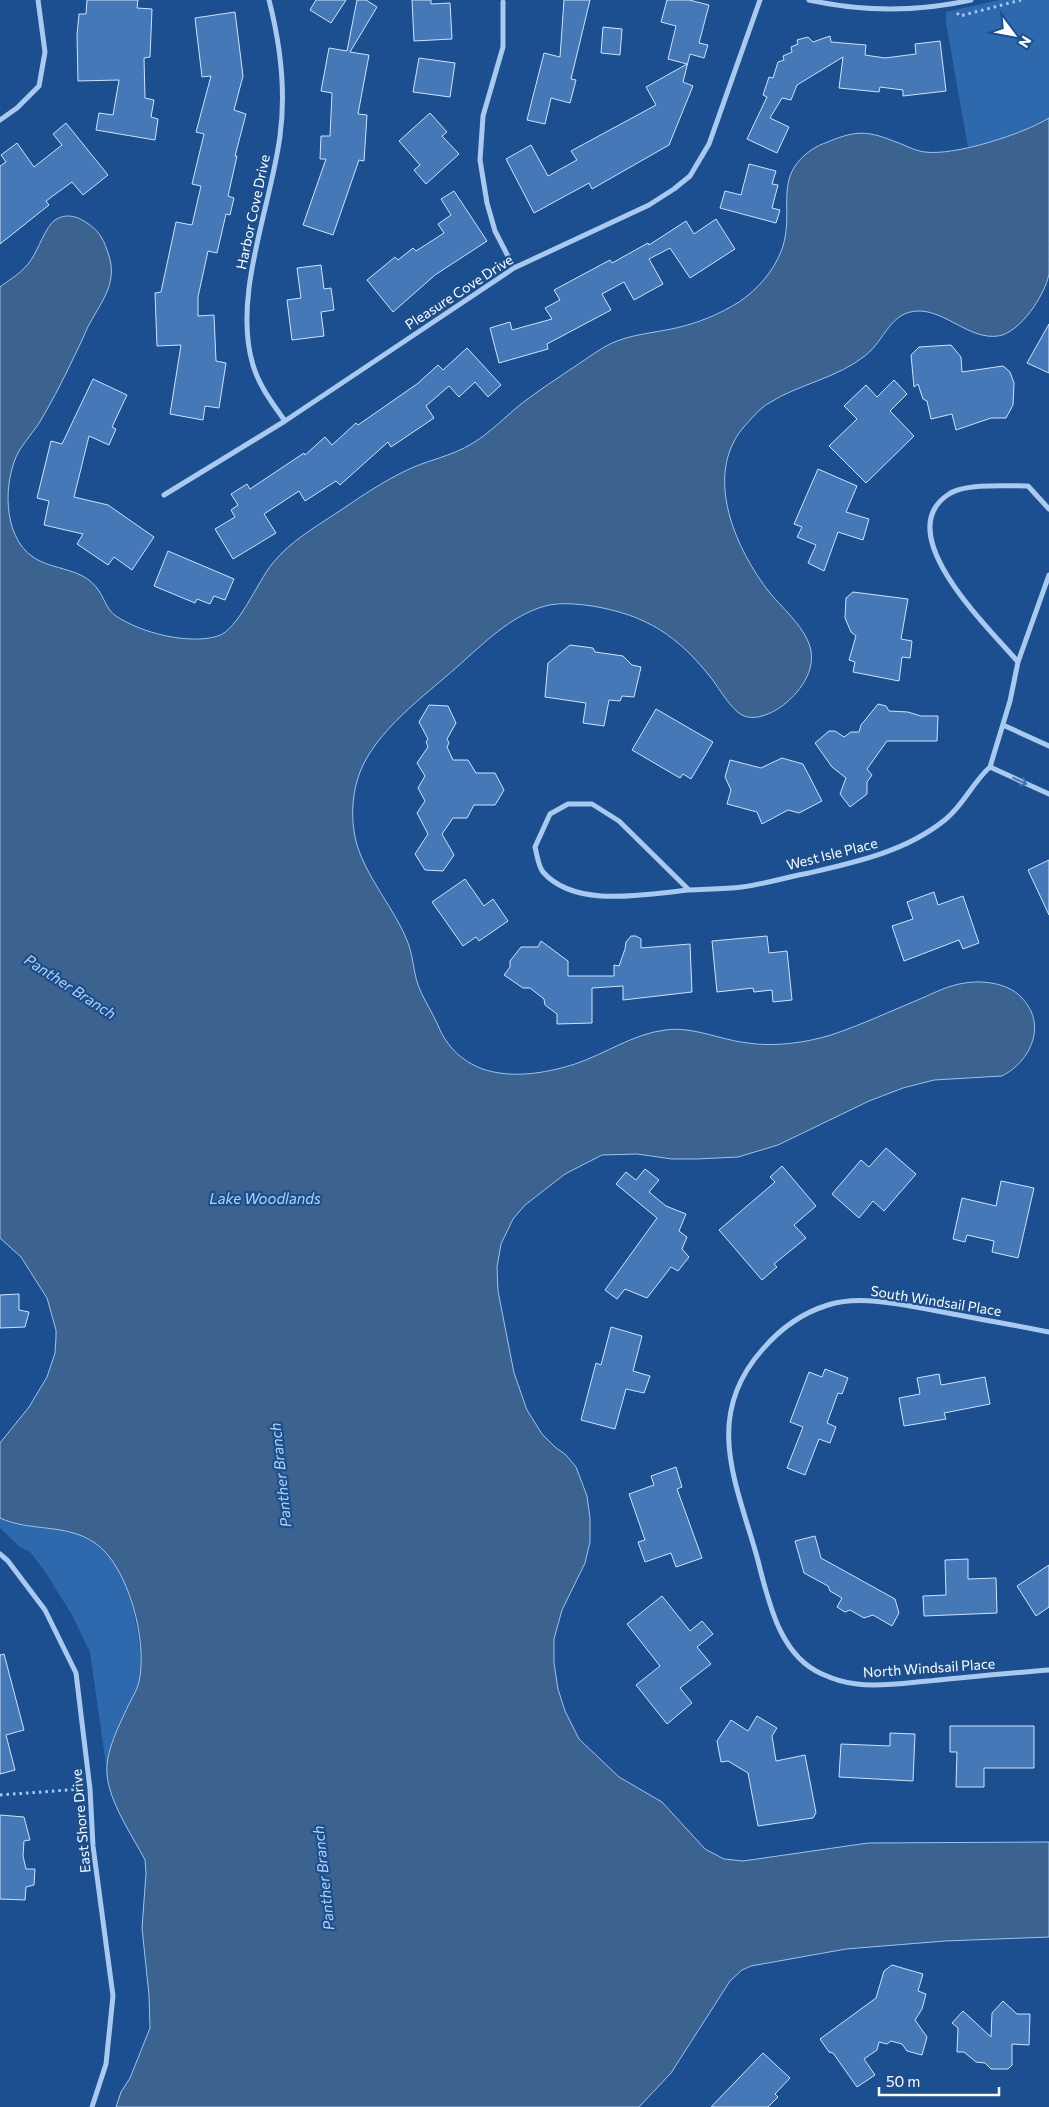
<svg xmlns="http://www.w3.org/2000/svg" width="1049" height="2107" font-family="Commissioner,sans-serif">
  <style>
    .green { fill: #2e69ad }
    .water { fill: #3c6290; stroke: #9cc4f0 }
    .building { fill: #4478b7; stroke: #cfe3fa }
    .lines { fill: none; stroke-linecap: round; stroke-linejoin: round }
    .path { stroke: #a9c9ee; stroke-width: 3; stroke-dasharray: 2.5 4; stroke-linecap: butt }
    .street { stroke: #a9c9ee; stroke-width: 5 }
    .oneway { stroke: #4674ac }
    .labels { text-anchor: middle; stroke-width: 4.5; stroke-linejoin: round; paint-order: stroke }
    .street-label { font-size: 14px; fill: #fff; stroke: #1b4f8f }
    .water-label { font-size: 15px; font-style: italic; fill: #b5d3f5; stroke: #1b4f8f }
  </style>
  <rect width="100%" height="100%" fill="#1b4f8f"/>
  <path class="green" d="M999,0H1049V127L989,150L968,147L946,23V12Z
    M0,1518C27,1531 59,1524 85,1537C120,1555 131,1594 137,1630C140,1647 143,1666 139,1683C136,1693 130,1702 126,1711C117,1731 109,1751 107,1772L90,1652L72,1615L46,1573L30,1552L20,1547L0,1528Z"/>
  <path class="water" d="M1049,118C1049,154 1049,190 1049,226C1049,242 1049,260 1049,274C1045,295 1020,333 998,336C970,340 946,311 919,311C890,311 885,340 866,355C838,378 799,384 769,403C759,409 751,419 743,428C703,476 736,550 770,593C784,610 807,629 811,651C815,674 796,698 776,710C767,715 753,721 742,715C731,709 720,690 712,679C678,636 647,615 592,606C577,604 560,602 545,606C510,616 483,644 457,667C424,696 376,731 360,772C353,790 351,812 354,831C359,869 392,904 406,938C413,953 413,970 418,985C422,996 429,1007 434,1017C438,1024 440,1032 445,1039C474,1084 531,1078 575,1064C605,1054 633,1034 665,1030C693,1026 720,1040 748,1043C774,1047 805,1043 831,1035C861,1025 891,1011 920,999C934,993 949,985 965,983C982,980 1008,983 1021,997C1048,1024 1031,1061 1002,1076L934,1080L903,1088L869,1101L778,1145L738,1157L697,1159H672L637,1154L602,1155L565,1174L525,1205L513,1219L501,1244L497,1267L498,1291L514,1373L527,1410L542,1434L555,1447L566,1455L576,1467L587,1496L590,1518V1542L585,1563L562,1610L554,1639V1663L558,1689L565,1711L579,1739L619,1777L662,1802L705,1849L724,1859L743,1861L868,1843L1049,1842V1937L945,1941L846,1949L751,1966L742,1970L730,1981L671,2073L639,2107H116L121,2092L130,2078L150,2028L149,1995L142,1928L146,1873L145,1860C132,1835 109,1802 107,1774C105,1752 119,1726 128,1706C132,1698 137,1690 139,1682C148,1643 129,1566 95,1543C66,1523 30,1532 0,1518V1443L29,1407L47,1377L55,1353L56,1337V1330L47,1298L21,1257L0,1238V287C12,278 23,272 31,260C38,250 46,226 55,220C66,213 77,216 87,223C98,230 103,238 107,250C122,287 95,306 83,338C71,363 59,389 45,413C38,427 27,438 19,451C3,480 2,536 33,557C53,571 84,567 99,591C105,600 107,610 116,616C141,633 189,645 218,636C238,630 258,581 272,564C291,540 319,525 344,508C363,495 383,482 403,472C426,460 451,457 473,443C491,432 505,417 521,404C539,390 558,378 577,365C588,358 598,350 610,344C631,334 654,333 676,328C698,323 720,314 739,302C758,289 774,271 782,249C796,208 770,175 816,147C821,144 826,143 830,141C857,130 869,131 896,142C905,145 915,151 925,152C955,156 1023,134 1049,118Z"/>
  <path class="building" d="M87,0H138L137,8L152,9L150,57L144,58L145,98L154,100L151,117L158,119L155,140L96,130L99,113L113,115L119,80L78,81L77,35L79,14H86Z
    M316,0H346L331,23L310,10Z
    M357,0H366L377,7L350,52L369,55L358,114L367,115L364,161L359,160L333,235L303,225L326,159H320L321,136H330L332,93L321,91L329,48L347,51Z
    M412,0H431V4L450,3L452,39L414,41Z
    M564,0H590L571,79L576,80L570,103L551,98L545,124L527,120L544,53L560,57Z
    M667,0H689L709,5L699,43L708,45L704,58L690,54L683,82L693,86L669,145L592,189L589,183L534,213L506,159L531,145L548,176L577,160L571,151L656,105L646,87L687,64L668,59L676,26L661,22Z
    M235,12L243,76L234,110L246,114L235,156H237L228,196L234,198L230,215L226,214L217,253L208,251L198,297V316L214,315L216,361L226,363L219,408L205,406L203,420L170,414L181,345L157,346L155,293L161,292L176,222L192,225L201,186L192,184L204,134L196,132L211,76L202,77L195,18Z
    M603,27L622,29L620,55L601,53Z
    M830,36L831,42L866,45L865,55L885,58L916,54L915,44L940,41L946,91L903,96V90L880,87L879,92L839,88L843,57L797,85L791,100L782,98L770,118L789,127L777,153L747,139L767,97L763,95L769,77L773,78L778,62L784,60L783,56L792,52L791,47L798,44L797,40L808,37L813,42Z
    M419,58L455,63L450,97L413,92Z
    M430,113L447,132L442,136L459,154L426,184L414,170L420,165L399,141Z
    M66,123L108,175L83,195L72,182L46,201L49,205L0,244V166L6,162L1,155L17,143L34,167L62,145L53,134Z
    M749,164L776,171L772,184L778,185L772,208L780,210L776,223L720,208L725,191L741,195Z
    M454,191L487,241L435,275L393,312L367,280L395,257L398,260L413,248L416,251L444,233L438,224L451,215L441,199Z
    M716,219L735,249L690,278L670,248L649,259L663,284L634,300L624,282L602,294L611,310L547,344L548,349L499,363L490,328L510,322L512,330L552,319L545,308L560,300L554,290L610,260L612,263L648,243L649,245L686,221L694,234Z
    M321,265L324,289L331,288L334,310L321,312L324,336L292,340L287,300L301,298L297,268Z
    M1049,324V373L1027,363Z
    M951,345L961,357L962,372L1003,366L1010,372L1014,383L1013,405L1006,418H991L956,430L952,414L931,419L927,401L923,399L918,384L914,387L911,355L919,347Z
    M467,348L501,385L488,397L475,382L459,397L449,386L426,406L434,418L391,447L388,442L340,485L336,481L305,501L299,491L264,514L276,533L233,559L215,529L235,517L231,510L238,505L231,494L247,484L250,489L304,453L305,455L325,437L332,445L356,423L358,425L417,384L438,365L443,370Z
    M93,379L127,395L112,427L116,429L109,445L89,436L74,497L108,505L154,537L132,570L114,557L108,565L77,544L83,534L44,525L49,501L37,498L51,441L62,444Z
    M894,380L907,394L890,411L914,436L866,483L829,446L857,419L844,406L866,385L877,397Z
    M818,469L857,486L846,512L869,519L863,540L838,532L824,571L808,563L816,545L797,537L802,527L794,524Z
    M168,551L234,579L225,600L214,596L210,604L197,599L195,603L154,586Z
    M853,592L908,599L901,639L912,641L910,658L902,657L899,681L853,672L855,662L849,660L856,636L851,632L845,618L846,598Z
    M570,645L593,648L595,652L623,656L632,665L641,667L634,697L622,696L620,701L609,700L604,726L583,723L586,703L545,697L548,663Z
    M878,704L886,706L889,711L908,712L921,716H938L937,741H887L867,769L872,775L867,782V794L850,807L840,794L846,778L832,767L815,743L829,731H835L844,737L851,732H859L861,725Z
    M429,705L448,706L456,723L447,739L449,743L447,747L453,760H468L476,773H495L504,790L495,805H474L467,818H453L442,834L454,855L443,871L425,870L415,854L428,834L417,813L425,801L418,788L425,776L417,763L428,747L426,742L428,739L419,722Z
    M656,709L713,742L691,779L683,774L680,778L632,750Z
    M782,758L803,764L822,801L799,813L788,810L762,824L757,812L727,804L731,790L725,777L730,760L761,768Z
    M1049,860V915L1028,870Z
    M465,879L484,906L493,899L508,921L479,941L476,937L463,946L432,902Z
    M934,892L938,905L963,896L979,943L963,949L959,940L904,961L892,926L913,919L907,902Z
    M631,936H636L641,939V948L690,944L692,992L623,1000V986L592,988V1023L557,1024V1014L545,1005L544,999L530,988H523L504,975L510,967V961L521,947H538L541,941L568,961V976H614V965L619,966L625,949L626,942Z
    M767,936L769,953L787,951L792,1000L773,1002L772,990L754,992L753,988L717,992L712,941Z
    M886,1148L916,1174L884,1211L873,1201L859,1218L832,1194L861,1160L869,1167Z
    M782,1166L816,1206L794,1225L806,1238L774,1264L777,1267L762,1280L719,1230L775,1182L770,1177Z
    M645,1169L659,1180L649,1192L666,1206L686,1214L679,1231L687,1237L682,1249L689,1257L678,1271L671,1267L647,1298L625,1289L617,1299L605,1290L657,1218L616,1184L626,1172L636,1180Z
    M1001,1181L1034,1188L1018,1258L992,1252L994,1241L967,1235L965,1242L953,1239L962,1198L996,1206Z
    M19,1294V1310L29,1312L25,1327L0,1328V1295Z
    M611,1327L642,1336L633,1371L650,1376L644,1393L626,1389L615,1429L581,1420L596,1363L601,1365Z
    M825,1369L848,1378L842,1394L838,1393L827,1423L836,1427L830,1443L819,1439L805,1475L787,1468L803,1427L790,1422L809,1372L822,1377Z
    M939,1374L941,1385L985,1377L990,1404L944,1413L946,1419L904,1426L899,1398L920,1394L917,1378Z
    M676,1467L682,1487L677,1489L702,1558L676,1567L671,1553L645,1562L638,1542L645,1540L629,1494L654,1485L651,1476Z
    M815,1536L821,1558L895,1599L899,1613L892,1626L873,1615L864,1618L850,1610L845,1612L837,1607L842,1598L830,1591L828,1586L804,1573L795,1541Z
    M968,1559V1579L996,1578L997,1613L924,1616L923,1596L946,1595L945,1560Z
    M1049,1565V1607L1036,1616L1017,1586Z
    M662,1596L690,1631L702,1621L713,1634L697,1647L711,1664L680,1688L692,1703L667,1724L636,1685L660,1666L627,1624Z
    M4,1654L24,1730L6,1735L15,1770L0,1774V1655Z
    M757,1716L777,1728L772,1736L776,1761L805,1755L816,1813L813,1818L758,1826L748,1773L728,1761L721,1762L717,1741L731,1720L748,1731Z
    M950,1726H1034V1768H984V1787H956L957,1752H950Z
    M890,1733L915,1734L913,1781L839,1777L841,1744L890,1746Z
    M0,1815L24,1817L30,1840L24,1841L23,1856L26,1869H35L34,1885L26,1887L25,1900L0,1899Z
    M892,1965L923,1974L918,1991L926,1994L922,2009L915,2020L927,2037L922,2055L907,2051L902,2044L891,2041L887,2044L879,2042L877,2050L864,2059L875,2075L857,2087L833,2053L829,2052L820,2039L876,1998L884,1971Z
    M1003,2001L1017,2014H1030L1029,2045L1012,2044V2065L1008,2069H991L985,2063L976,2062L964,2052H957L958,2028L952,2023L963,2011L991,2037L992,2013Z
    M763,2053L790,2078L775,2094L778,2097L768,2107H711Z"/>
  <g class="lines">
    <path class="path" d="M957,13L960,16L1021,0
      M0,1795L82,1789"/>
    <path class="street" d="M269,0C280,43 286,92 280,136C271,206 232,297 253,365C259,386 273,404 285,421
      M809,0C863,12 917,12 971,0
      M503,2V47L483,116L480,160L487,203L495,231L514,268
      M0,120L17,108L39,86L45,52L38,0
      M164,495L285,421L514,268L649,205L674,189L690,176L709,144L760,0
      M1049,509L1028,486C1009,486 965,483 949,494C888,533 990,629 1018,662L1049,575
      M1003,725L1049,746
      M990,767L1049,794
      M568,804H592L619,821L689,890C646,894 575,909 543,872C538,866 537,854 535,847L550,814Z
      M689,890C707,889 725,889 742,887C765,884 787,877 809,873C857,862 907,851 946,819C964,804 973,782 990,767L1010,701L1018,662
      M1049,1332C1014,1325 978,1319 943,1312C908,1306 862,1294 828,1305C802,1313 779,1330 762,1350C703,1417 736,1482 757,1557C768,1598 778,1655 822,1674C833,1679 845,1683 857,1684C879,1687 906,1683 928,1681C969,1677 1009,1673 1049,1670
      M0,1554L8,1561L45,1610L76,1673L90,1789L93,1846L113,1996L106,2064L92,2107"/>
  </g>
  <defs><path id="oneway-shaft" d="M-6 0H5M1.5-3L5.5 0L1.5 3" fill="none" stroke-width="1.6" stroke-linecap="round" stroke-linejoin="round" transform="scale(1.25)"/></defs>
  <use class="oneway" href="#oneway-shaft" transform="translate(1020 781) rotate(25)"/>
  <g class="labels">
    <g class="street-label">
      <text transform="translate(253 212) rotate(-78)" y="5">Harbor Cove Drive</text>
      <text transform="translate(459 292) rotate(-33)" y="5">Pleasure Cove Drive</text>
      <text transform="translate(832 854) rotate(-14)" y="5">West Isle Place</text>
      <text transform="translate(936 1301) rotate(9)" y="5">South Windsail Place</text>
      <text transform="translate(929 1668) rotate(-4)" y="5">North Windsail Place</text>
      <text transform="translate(81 1821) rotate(-95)" y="5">East Shore Drive</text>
    </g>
    <g class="water-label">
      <text transform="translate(70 987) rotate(33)" y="5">Panther Branch</text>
      <text x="265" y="1204">Lake Woodlands</text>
      <text transform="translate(281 1475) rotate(-96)" y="5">Panther Branch</text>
      <text transform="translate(324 1878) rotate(-96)" y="5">Panther Branch</text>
    </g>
  </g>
  <g transform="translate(1014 35) rotate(122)" stroke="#1b4f8f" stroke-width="4" paint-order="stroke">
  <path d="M0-4L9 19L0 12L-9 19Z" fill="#ffffff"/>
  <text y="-8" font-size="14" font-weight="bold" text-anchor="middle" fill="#ffffff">N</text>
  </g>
  <path d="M879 2087v8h120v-8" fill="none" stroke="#ffffff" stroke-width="2.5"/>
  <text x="886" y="2087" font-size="15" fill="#ffffff" stroke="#1b4f8f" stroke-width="4" paint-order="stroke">50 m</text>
</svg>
